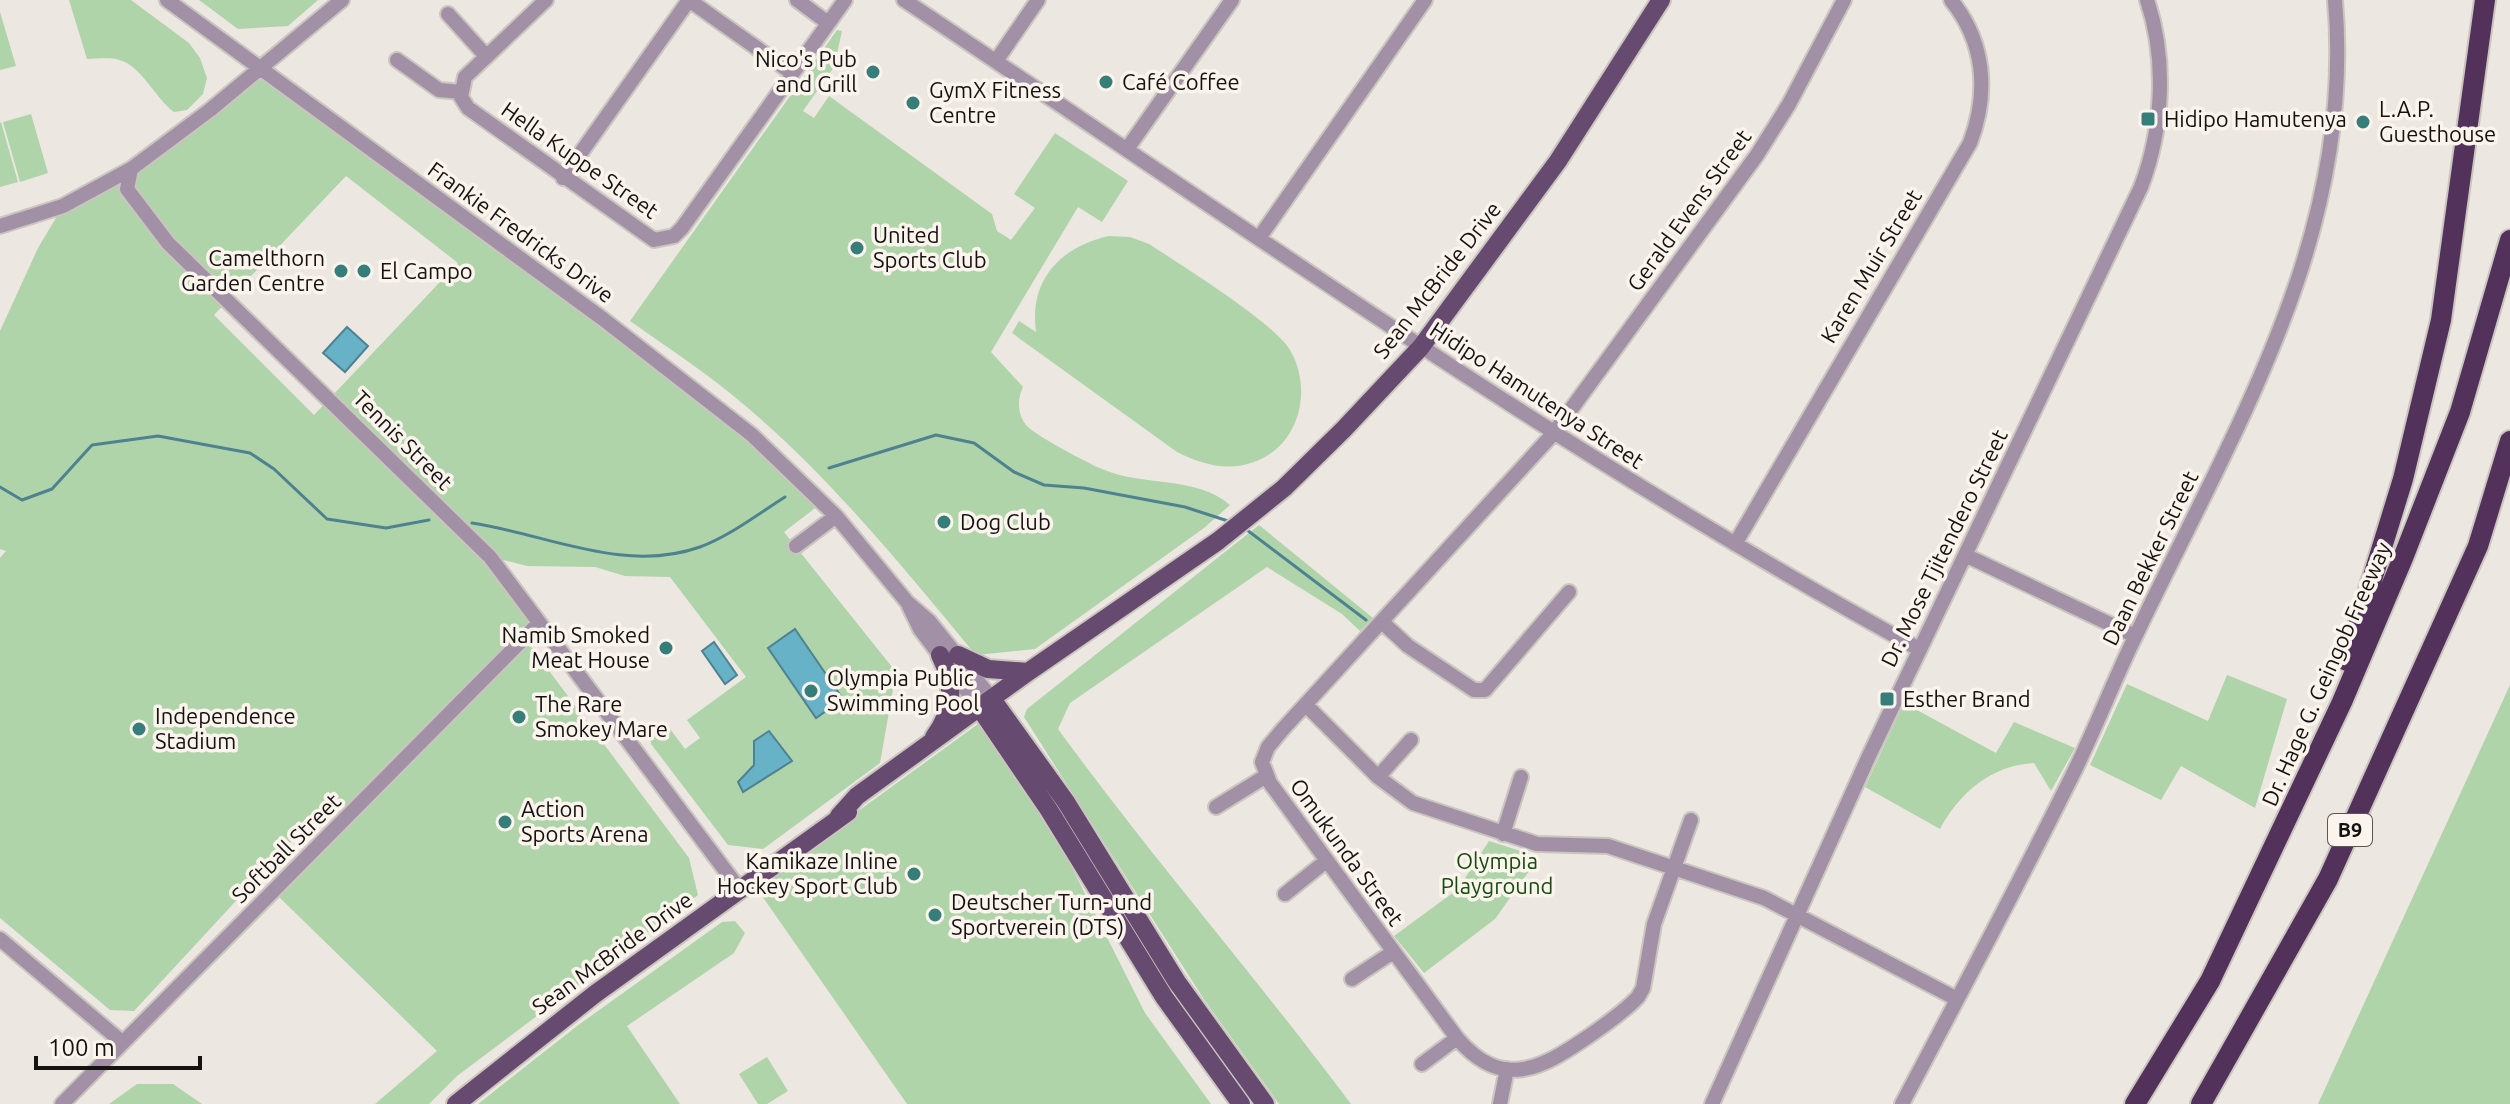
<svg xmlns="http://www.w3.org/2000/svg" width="2510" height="1104" font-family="Ubuntu,sans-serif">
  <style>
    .green { fill: #afd4a9; fill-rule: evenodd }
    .water { fill: #67b2c7; stroke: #4e8290; stroke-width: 2 }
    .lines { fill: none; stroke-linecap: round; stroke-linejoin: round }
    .stream { stroke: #4e8290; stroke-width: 3 }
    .minor-casing { stroke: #cac5bf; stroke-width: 18 }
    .major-casing { stroke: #cac5bf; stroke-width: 22 }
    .highway-casing { stroke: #cac5bf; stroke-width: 24 }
    .minor { stroke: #a291a6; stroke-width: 14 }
    .major { stroke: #674a6f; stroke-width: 18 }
    .highway { stroke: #52315b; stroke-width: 20 }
    .poi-dot { fill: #367e7a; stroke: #faf4ed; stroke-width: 3 }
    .labels { text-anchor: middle; stroke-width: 7; stroke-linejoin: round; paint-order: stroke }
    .shield { fill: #faf4ed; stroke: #5a5653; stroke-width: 2 }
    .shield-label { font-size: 20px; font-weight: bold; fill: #151311 }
    .poi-label { font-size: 22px; fill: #151311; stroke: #faf4ed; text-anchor: start }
    .street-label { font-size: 22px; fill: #151311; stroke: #faf4ed }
    .park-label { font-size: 22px; fill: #144d0d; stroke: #faf4ed }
  </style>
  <rect width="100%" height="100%" fill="#ece7e0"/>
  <path class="green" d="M69,0H131L189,43L200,58L207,78L203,94L187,110L174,112C155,98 141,65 119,60C110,57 97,59 87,59Z
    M199,0H318L288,26L238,29Z
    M0,12L16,66L0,70Z
    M837,30L842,31L834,67L803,111L814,118L829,96L992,214L997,231L1011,240L1035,208L1014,194L1055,133L1128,181L1102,222L1078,207L991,352L1023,387C1017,399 1017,416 1028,427C1037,436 1089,464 1102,469C1143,487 1195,475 1230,505L1204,528L1035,649L976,655C904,569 834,481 748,408C711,376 670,349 630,321Z
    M262,67L738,424L823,502L784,532L896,672L880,763L763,849L728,845L651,744L650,737L667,725L685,749L700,738L687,720L746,677L670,577L625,576L595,567L527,566L492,557L539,623L353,813L334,795L134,1011L110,1010L0,918V558L6,551L0,549V331L38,248L63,206L83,196ZM346,176L458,263L314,415L214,315Z
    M31,114L48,173L20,182L3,122Z
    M1,122L18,182L0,187V123Z
    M1109,236L1130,237L1149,244C1181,265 1273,322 1290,350C1313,389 1300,446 1254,462C1227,472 1201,464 1177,452L1012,333L1019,321L1036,332C1029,280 1060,247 1109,236Z
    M1259,525L1373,618L1360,631L1342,614L1267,567L1070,703L1058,729C1152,858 1256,977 1351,1104H1279L1205,1001L1024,717L1027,709Z
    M529,644L689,858L698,895L457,1076L429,1104H375L437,1051L278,896L427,742Z
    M2227,675L2287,699L2255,808L2181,766L2161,800L2090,765L2127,684L2208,721Z
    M2510,685V1104H2318Z
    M1904,703L1996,753L2014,722L2075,748L2051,791L2034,763C1992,765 1959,793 1940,829L1865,787Z
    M978,724L1043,810L1145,1013L1211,1104H907L755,886Z
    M1489,841L1539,857L1495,919L1424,973L1394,936L1458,889Z
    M735,921L745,933L734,953L627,1026L680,1104H478L577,1026L722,922Z
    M767,1057L788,1091L767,1104H758L739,1074Z
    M137,1084H173L202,1104H109Z"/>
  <path class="water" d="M347,327L368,346L345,372L323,353Z
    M795,629L843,699L816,718L768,648Z
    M714,642L737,675L725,684L702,651Z
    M769,731L792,761L743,792L738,782L754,765V741Z"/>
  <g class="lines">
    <path class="stream" d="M829,468L936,435L974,443L1014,472L1044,485L1084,488L1185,507L1228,521
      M0,487L22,500L52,489L92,445L158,436L250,453L274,469L327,519L386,528L429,520
      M472,523C546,534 624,574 700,547C730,536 758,514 785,497
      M1247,530L1366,620"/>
    <g class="minor-casing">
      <path id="minor" d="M167,0L603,319L752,435L836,516L907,602L929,621L992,699
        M342,0L210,110L131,169L127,189L168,243L490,557L740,890
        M546,0L465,77L461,97L468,108L654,240L674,236L682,228L845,0
        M689,0L792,73
        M797,0L828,23
        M904,0C1239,223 1566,456 1919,649
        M448,14L486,56
        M397,60L439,90L461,92
        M996,61L1038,0
        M1127,149L1232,0
        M563,178L689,0
        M0,226L63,206L131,169
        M1259,238L1425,0
        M1735,544L1970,143C1989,93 1985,42 1951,0
        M796,546L836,516
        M1965,555L2135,636
        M909,606L920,629L979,707
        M1382,622L1408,646L1474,690H1485L1569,592
        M1306,705L1378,777L1413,803L1537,844L1608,846L1764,898L1957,999
        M1378,777L1411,740
        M1216,807L1266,776
        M1691,820L1654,924L1643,988L1638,997C1624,1012 1606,1024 1589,1036C1541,1069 1502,1091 1457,1038L1270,783L1262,762L1268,747L1283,729L1553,434L1757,155L1789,104L1844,0
        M1503,834L1521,777
        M1285,894L1326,861
        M0,939L122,1042
        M1352,979L1393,952
        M1422,1064L1457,1038
        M62,1104L539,623
        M1500,1104L1507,1069
        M1712,1104L1868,758L2141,187C2163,129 2167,59 2147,0
        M1902,1104C1960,994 2019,884 2074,772C2096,727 2114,680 2136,635C2233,430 2356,236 2335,0"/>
    </g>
    <g class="major-casing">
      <path id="major" d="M958,655L988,669L1028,672
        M992,699L1066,802L1177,982L1265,1104
        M979,707L1049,810L1164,997L1241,1104
        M934,737C954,710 955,685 940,655
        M839,816L857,796L1028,672L1218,541L1284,488L1344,429L1421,347L1558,161L1661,0
        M456,1104L595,994L848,812"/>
    </g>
    <g class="highway-casing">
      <path id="highway" d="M2347,661L2403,479L2441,320L2485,0
        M2135,1104L2210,981L2342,702L2403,558L2460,412L2510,240
        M2201,1104L2328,879L2478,546L2510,441"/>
    </g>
    <use href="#minor" class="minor"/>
    <use href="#major" class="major"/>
    <use href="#highway" class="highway"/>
  </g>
  <g class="poi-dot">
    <circle cx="873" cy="72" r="8"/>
    <circle cx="1106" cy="82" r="8"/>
    <circle cx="913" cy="103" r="8"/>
    <rect x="2140" y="111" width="16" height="16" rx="4"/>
    <circle cx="2363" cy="122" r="8"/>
    <circle cx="857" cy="248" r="8"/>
    <circle cx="341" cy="271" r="8"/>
    <circle cx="364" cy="271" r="8"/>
    <circle cx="944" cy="522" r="8"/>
    <circle cx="666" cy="648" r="8"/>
    <circle cx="811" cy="691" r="8"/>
    <rect x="1879" y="691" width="16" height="16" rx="4"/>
    <circle cx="519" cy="717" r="8"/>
    <circle cx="139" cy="729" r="8"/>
    <circle cx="505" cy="822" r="8"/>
    <circle cx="914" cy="874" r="8"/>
    <circle cx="935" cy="915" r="8"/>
  </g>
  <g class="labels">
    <rect class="shield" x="2328" y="814" width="44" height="32" rx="6"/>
    <g class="shield-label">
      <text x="2350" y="837">B9</text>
    </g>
    <g class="poi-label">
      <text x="857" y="67" text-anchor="end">Nico's Pub<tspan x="857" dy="25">and Grill</tspan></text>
      <text x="1122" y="90">Café Coffee</text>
      <text x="929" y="98">GymX Fitness<tspan x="929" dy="25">Centre</tspan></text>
      <text x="2379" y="117">L.A.P.<tspan x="2379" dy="25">Guesthouse</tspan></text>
      <text x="2164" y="127">Hidipo Hamutenya</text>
      <text x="873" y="243">United<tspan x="873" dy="25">Sports Club</tspan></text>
      <text x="325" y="266" text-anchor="end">Camelthorn<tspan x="325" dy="25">Garden Centre</tspan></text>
      <text x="380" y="279">El Campo</text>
      <text x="960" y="530">Dog Club</text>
      <text x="650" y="643" text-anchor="end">Namib Smoked<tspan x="650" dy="25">Meat House</tspan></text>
      <text x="827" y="686">Olympia Public<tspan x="827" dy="25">Swimming Pool</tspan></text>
      <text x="1903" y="707">Esther Brand</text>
      <text x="535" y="712">The Rare<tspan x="535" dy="25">Smokey Mare</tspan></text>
      <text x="155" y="724">Independence<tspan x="155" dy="25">Stadium</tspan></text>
      <text x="521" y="817">Action<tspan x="521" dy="25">Sports Arena</tspan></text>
      <text x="898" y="869" text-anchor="end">Kamikaze Inline<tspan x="898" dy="25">Hockey Sport Club</tspan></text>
      <text x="951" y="910">Deutscher Turn- und<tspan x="951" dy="25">Sportverein (DTS)</tspan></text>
    </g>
    <g class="street-label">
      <text transform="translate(580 160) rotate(35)" y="8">Hella Kuppe Street</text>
      <text transform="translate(1689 210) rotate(-54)" y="8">Gerald Evens Street</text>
      <text transform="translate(521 232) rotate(36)" y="8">Frankie Fredricks Drive</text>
      <text transform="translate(1871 266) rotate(-59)" y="8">Karen Muir Street</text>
      <text transform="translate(1437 280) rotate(-52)" y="8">Sean McBride Drive</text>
      <text transform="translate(1537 395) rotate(33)" y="8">Hidipo Hamutenya Street</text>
      <text transform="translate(403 440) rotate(45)" y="8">Tennis Street</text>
      <text transform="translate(1944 548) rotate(-64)" y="8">Dr. Mose Tjitendero Street</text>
      <text transform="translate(2150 558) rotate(-64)" y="8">Daan Bekker Street</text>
      <text transform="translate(2326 674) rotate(-66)" y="8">Dr. Hage G. Geingob Freeway</text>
      <text transform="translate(286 848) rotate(-45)" y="8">Softball Street</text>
      <text transform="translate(1347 852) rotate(54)" y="8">Omukunda Street</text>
      <text transform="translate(612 953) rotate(-36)" y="8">Sean McBride Drive</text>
    </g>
    <g class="park-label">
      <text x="1497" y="869">Olympia<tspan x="1497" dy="25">Playground</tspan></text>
    </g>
  </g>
  <path d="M36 1056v12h164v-12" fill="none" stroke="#151311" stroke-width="4"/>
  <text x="48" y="1056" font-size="24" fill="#151311" stroke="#faf4ed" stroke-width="6" paint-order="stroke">100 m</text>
</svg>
